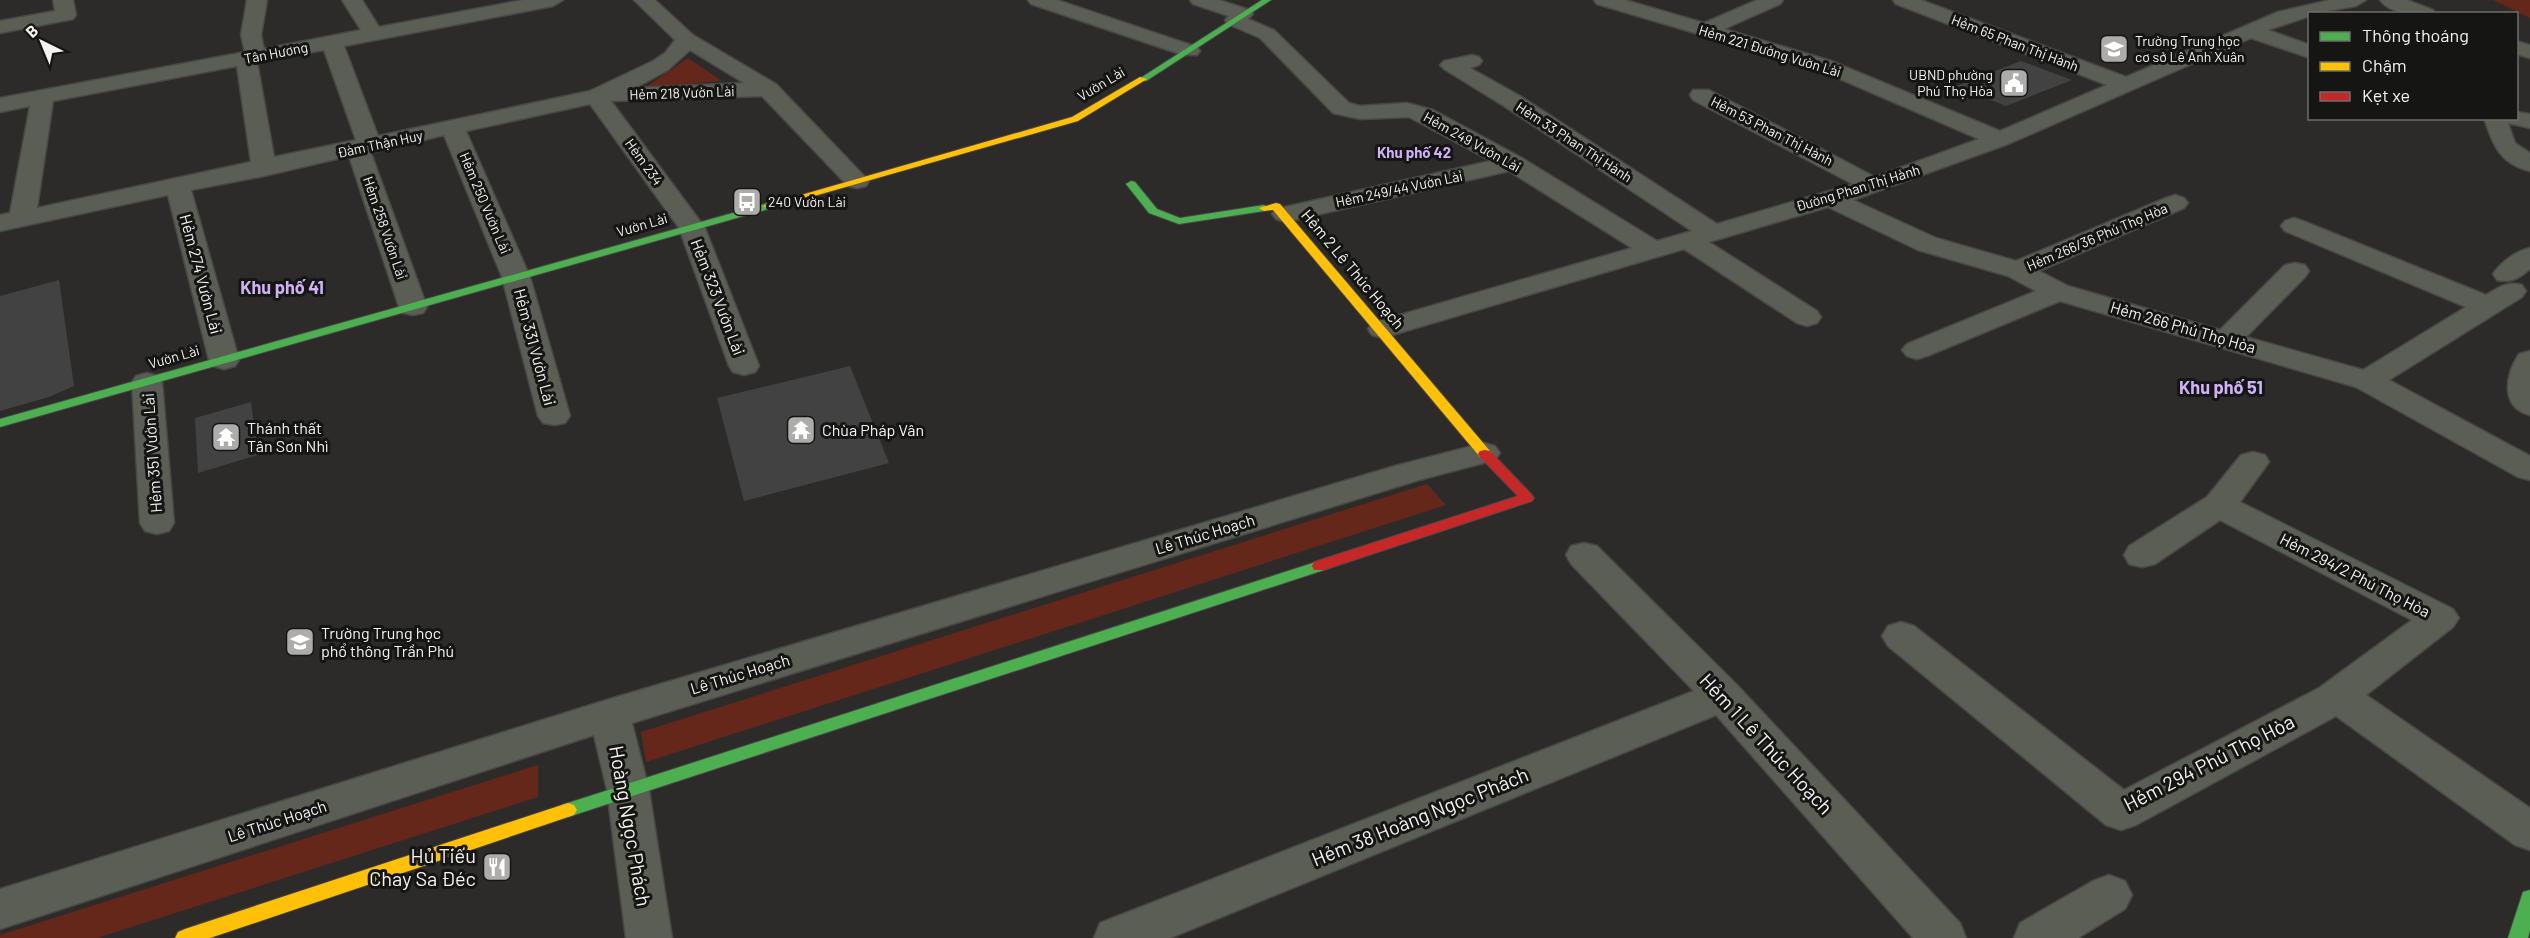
<svg xmlns="http://www.w3.org/2000/svg" width="2530" height="938" font-family="Barlow,sans-serif">
  <style>
    .green { fill: #65271a }
    .building { fill: #434242 }
    .lines { fill: none; stroke-linecap: round; stroke-linejoin: round }
    .street-casing { stroke: #484746; stroke-width: 3 }
    .fast-casing { stroke: #484746; stroke-width: 2 }
    .slow-casing { stroke: #484746; stroke-width: 2 }
    .jam-casing { stroke: #484746; stroke-width: 2 }
    .street { fill: #5b5e54; fill-rule: evenodd }
    .fast { fill: #4caf50; fill-rule: evenodd }
    .slow { fill: #ffc107; fill-rule: evenodd }
    .jam { fill: #c62828; fill-rule: evenodd }
    .labels { text-anchor: middle; stroke-width: 6; stroke-linejoin: round; paint-order: stroke }
    .far-poi-label { font-size: 14px; fill: #f3f2f0; stroke: #151513; text-anchor: start }
    .far-street-label { font-size: 14px; fill: #f3f2f0; stroke: #151513 }
    .far-neighbourhood-label { font-size: 15px; font-weight: bold; fill: #cfb2f6; stroke: #151513 }
    .street-label { font-size: 16px; fill: #f3f2f0; stroke: #151513 }
    .poi-label { font-size: 16px; fill: #f3f2f0; stroke: #151513; text-anchor: start }
    .neighbourhood-label { font-size: 18px; font-weight: bold; fill: #cfb2f6; stroke: #151513 }
    .near-street-label { font-size: 20px; fill: #f3f2f0; stroke: #151513 }
    .near-poi-label { font-size: 20px; fill: #f3f2f0; stroke: #151513; text-anchor: end }
  </style>
  <rect width="100%" height="100%" fill="#2c2b2a"/>
  <path class="green" d="M2493,0H2530V18Z
    M688,58L722,81L646,87Z
    M1427,484L1446,505L646,762L641,732Z
    M538,765V797L97,938H0V935Z"/>
  <path class="building" d="M2021,61L2072,80L2006,106L1956,86Z
    M59,280L74,386L49,397L0,411V296Z
    M850,366L889,463L744,501L717,398Z
    M251,402L258,455L198,473L195,418Z"/>
  <g class="lines">
    <g class="street-casing">
      <path id="street" d="M53,0H73L76,15L73,19L0,33V21L55,11Z
        M247,0H267L261,35L264,49L361,30L342,0H362L379,27L523,0H563L553,6L344,46L378,136L590,91L653,61L665,53L675,40L634,0H655L693,35L776,84L869,181L866,186L857,188L848,186L762,96L611,101L705,228L759,366L755,372L744,375L733,372L729,366L679,228L590,104L466,131L530,277L570,416L565,423L554,425L543,423L538,416L502,277L444,135L371,153L427,307L423,313L413,315L403,313L399,307L349,156L264,176L191,190L239,360L235,366L224,369L213,366L209,360L168,195L0,231V215L10,213L30,106L0,112V98L245,52L241,35ZM324,50L356,140L274,157L257,62ZM690,50L744,83L635,88L668,70ZM237,66L251,162L37,208L53,101Z
        M1028,0H1057L1197,47L1200,51L1197,55H1183L1031,4Z
        M1190,0H1219L1250,10L1253,14L1248,19L1274,30L1349,103L1360,106L1407,103L1433,110L1522,158L1657,241L1692,231L1504,106L1444,69L1440,65L1444,61L1472,55L1479,57L1482,61L1479,65L1470,68L1520,96L1717,224L1853,184L1693,100L1690,95L1693,90H1709L1875,177L1979,139L1817,69L1597,4L1594,0H1625L1704,23L1757,0H1783L1780,4L1724,29L1831,61L2000,131L2107,85L1896,4L1893,0H1921L2126,77L2278,12L2330,0H2366L2356,6L2310,14V16L2268,30L2310,45V58L2251,38L2008,144L1853,200L1936,238L2016,261L2166,198L2175,195L2184,198L2188,203L2184,208L2039,271L2068,286L2220,330L2285,265L2295,263L2305,265L2309,271L2305,277L2246,337L2363,370L2466,307L2285,231L2281,226L2285,221L2294,218L2303,221L2486,295C2499,287 2507,281 2522,285L2526,291L2522,297L2389,380L2530,456V480L2518,477L2356,387L2060,301L1927,356L1917,359L1907,356L1902,350L1907,344L2036,291L2008,276L1918,250L1828,207L1709,242L1817,311L1821,317L1817,323L1807,326L1797,323L1684,249L1392,335L1382,338L1372,335L1368,329L1372,323L1632,248L1509,171L1285,222L1276,219L1272,214L1276,209L1491,161L1409,117L1360,119L1333,113L1260,38L1228,24L1225,20L1229,16L1193,4Z
        M2380,0H2407L2433,10L2435,14C2419,14 2391,16 2380,0Z
        M2516,41L2530,45V58L2516,54Z
        M2516,112L2530,114V128L2508,123L2515,143L2530,153V171C2500,164 2493,145 2484,118H2516Z
        M2530,248V269C2519,278 2512,283 2497,280L2493,274C2501,262 2516,251 2530,248Z
        M2530,351V415C2500,408 2505,375 2519,354Z
        M147,373L158,376L162,382L174,523L169,531L157,534L145,531L140,523L132,382L136,376Z
        M1484,443L1495,446L1500,453L1495,460L1419,480L632,723L649,790L672,938H626L607,790L594,735L0,929V889L610,699L1395,466Z
        M2253,452L2265,455L2269,462L2240,502L2453,609L2459,618L2453,627L2366,695L2530,808V850L2515,845L2336,716L2136,825L2121,830L2106,825L1888,646L1882,636L1888,626L1901,622L1914,626L2124,790L2319,688L2412,620L2220,520L2155,564L2142,567L2129,564L2124,555L2129,546L2207,497L2241,455Z
        M1584,543L1597,546L1737,685L1960,923L1966,938H1913L1716,715L1170,938H1094L1100,923L1694,691L1571,564L1566,555L1571,546Z
        M2109,875L2125,881L2132,895L2125,909L2078,938H2014L2020,923L2093,881Z"/>
    </g>
    <g class="fast-casing">
      <path id="fast" d="M1262,0H1271L1146,81L1139,79Z
        M1131,181L1135,182L1157,209L1180,218L1264,205L1269,208L1264,211L1179,224L1149,213L1126,184Z
        M768,203L773,206L772,208L0,427V419Z
        M1319,561L1324,562L1326,566L1324,570L568,817L562,815L559,810L562,805L568,803Z
        M2530,890V930L2528,938H2508L2521,898L2523,892Z"/>
    </g>
    <g class="slow-casing">
      <path id="slow" d="M1140,77L1147,79L1078,121L772,208L768,209L763,206L1072,117Z
        M1276,203L1280,204L1490,451L1492,454L1490,457H1480L1273,210L1264,211L1259,208Z
        M568,803L574,805L577,810L574,815L210,938H175L178,932L185,929Z"/>
    </g>
    <g class="jam-casing">
      <path id="jam" d="M1485,450L1490,451L1532,495L1534,498L1532,501L1324,570H1314L1312,566L1314,562L1518,496L1480,457L1478,454L1480,451Z"/>
    </g>
    <use href="#street" class="street"/>
    <use href="#fast" class="fast"/>
    <use href="#slow" class="slow"/>
    <use href="#jam" class="jam"/>
  </g>
  <defs>
    <g id="school-square" transform="scale(1.5)"><rect x="-9" y="-9" width="18" height="18" rx="4" fill="#adacab" stroke="#151513"/><path d="M0-5L7-2L0 1L-7-2ZM-4 1L0 2.5L4 1V4Q0 6-4 4Z" fill="#fff"/></g>
    <g id="civic-square" transform="scale(1.5)"><rect x="-9" y="-9" width="18" height="18" rx="4" fill="#adacab" stroke="#151513"/><path d="M-.6-6.5H3V-4.5H.6V-3L4-1V1h2V6H-6V1h2V-1L-.6-3ZM-1.2 2.5V6h2.4V2.5Z" fill="#fff"/></g>
    <g id="bus-square" transform="scale(1.5)"><rect x="-9" y="-9" width="18" height="18" rx="4" fill="#adacab" stroke="#151513"/><path d="M-5-6H5V4H4V6H2V4H-2V6H-4V4H-5ZM-3.5-4V0h7V-4ZM-3.5 1.2v1.5H-2V1.2ZM2 1.2v1.5H3.5V1.2Z" fill="#fff"/></g>
    <g id="temple-square" transform="scale(1.5)"><rect x="-9" y="-9" width="18" height="18" rx="4" fill="#adacab" stroke="#151513"/><path d="M0-6L5-2H3V0L6.5 2.5H4V6H1.5V3h-3V6H-4V2.5H-6.5L-3 0V-2H-5Z" fill="#fff"/></g>
    <g id="restaurant-square" transform="scale(1.5)"><rect x="-9" y="-9" width="18" height="18" rx="4" fill="#adacab" stroke="#151513"/><path d="M-5-6h1v4h1v-4h1v4h1v-4h1v5L-1.5 .5V6h-2V.5L-5-1ZM5-6V6H3V1.5H1.5Q1.5-4 5-6Z" fill="#fff"/></g>
  </defs>
  <g fill-rule="evenodd">
    <use href="#school-square" x="2114" y="49"/>
    <use href="#civic-square" x="2014" y="83"/>
    <use href="#bus-square" x="747" y="202"/>
    <use href="#temple-square" x="801" y="430"/>
    <use href="#temple-square" x="226" y="437"/>
    <use href="#school-square" x="300" y="642"/>
    <use href="#restaurant-square" x="497" y="867"/>
  </g>
  <g class="labels">
    <g class="far-poi-label">
      <text x="2135" y="46">Trường Trung học<tspan x="2135" dy="16">cơ sở Lê Anh Xuân</tspan></text>
      <text x="1993" y="80" text-anchor="end">UBND phường<tspan x="1993" dy="16">Phú Thọ Hòa</tspan></text>
      <text x="768" y="207">240 Vườn Lài</text>
    </g>
    <g class="far-street-label">
      <text transform="translate(2015 43) rotate(21)" y="5">Hẻm 65 Phan Thị Hành</text>
      <text transform="translate(1770 51) rotate(17)" y="5">Hẻm 221 Đường Vườn Lài</text>
      <text transform="translate(276 53) rotate(-11)" y="5">Tân Hương</text>
      <text transform="translate(1101 84) rotate(-31)" y="5">Vườn Lài</text>
      <text transform="translate(682 93) rotate(-2)" y="5">Hẻm 218 Vườn Lài</text>
      <text transform="translate(1772 131) rotate(27)" y="5">Hẻm 53 Phan Thị Hành</text>
      <text transform="translate(1472 142) rotate(29)" y="5">Hẻm 249 Vườn Lài</text>
      <text transform="translate(1574 142) rotate(33)" y="5">Hẻm 33 Phan Thị Hành</text>
      <text transform="translate(380 144) rotate(-12)" y="5">Đàm Thận Huy</text>
      <text transform="translate(644 162) rotate(54)" y="5">Hèm 234</text>
      <text transform="translate(1858 188) rotate(-17)" y="5">Đường Phan Thị Hành</text>
      <text transform="translate(1399 189) rotate(-12)" y="5">Hẻm 249/44 Vườn Lài</text>
      <text transform="translate(485 203) rotate(67)" y="5">Hẻm 250 Vườn Lài</text>
      <text transform="translate(642 225) rotate(-16)" y="5">Vườn Lài</text>
      <text transform="translate(385 228) rotate(71)" y="5">Hẻm 258 Vườn Lài</text>
      <text transform="translate(2097 237) rotate(-23)" y="5">Hẻm 266/36 Phú Thọ Hòa</text>
      <text transform="translate(174 357) rotate(-16)" y="5">Vườn Lài</text>
    </g>
    <g class="far-neighbourhood-label">
      <text x="1414" y="158">Khu phố 42</text>
    </g>
    <g class="street-label">
      <text transform="translate(1353 269) rotate(50)" y="6">Hẻm 2 Lê Thúc Hoạch</text>
      <text transform="translate(201 274) rotate(75)" y="6">Hẻm 274 Vườn Lài</text>
      <text transform="translate(718 297) rotate(69)" y="6">Hẻm 323 Vườn Lài</text>
      <text transform="translate(2183 327) rotate(16)" y="6">Hẻm 266 Phú Thọ Hòa</text>
      <text transform="translate(535 347) rotate(75)" y="6">Hẻm 331 Vườn Lài</text>
      <text transform="translate(152 453) rotate(-94)" y="6">Hẻm 351 Vườn Lài</text>
      <text transform="translate(1205 534) rotate(-17)" y="6">Lê Thúc Hoạch</text>
      <text transform="translate(2355 575) rotate(27)" y="6">Hẻm 294/2 Phú Thọ Hòa</text>
      <text transform="translate(740 674) rotate(-17)" y="6">Lê Thúc Hoạch</text>
      <text transform="translate(277 821) rotate(-18)" y="6">Lê Thúc Hoạch</text>
    </g>
    <g class="poi-label">
      <text x="247" y="434">Thánh thất<tspan x="247" dy="18">Tân Sơn Nhì</tspan></text>
      <text x="822" y="436">Chùa Pháp Vân</text>
      <text x="321" y="639">Trường Trung học<tspan x="321" dy="18">phổ thông Trần Phú</tspan></text>
    </g>
    <g class="neighbourhood-label">
      <text x="282" y="294">Khu phố 41</text>
      <text x="2221" y="394">Khu phố 51</text>
    </g>
    <g class="near-street-label">
      <text transform="translate(1766 744) rotate(47)" y="7">Hẻm 1 Lê Thúc Hoạch</text>
      <text transform="translate(2209 763) rotate(-27)" y="7">Hẻm 294 Phú Thọ Hòa</text>
      <text transform="translate(1420 817) rotate(-22)" y="7">Hẻm 38 Hoàng Ngọc Phách</text>
      <text transform="translate(630 826) rotate(80)" y="7">Hoàng Ngọc Phách</text>
    </g>
    <g class="near-poi-label">
      <text x="476" y="863">Hủ Tiếu<tspan x="476" dy="23">Chay Sa Đéc</tspan></text>
    </g>
  </g>
  <rect x="2308" y="12" width="210" height="108" fill="#151513" stroke="#6e6d6b" stroke-width="1.5"/>
  <rect x="2320" y="32" width="30" height="9" fill="#4caf50" stroke="#6e6d6b" stroke-width="1.5"/>
  <text x="2362" y="42" font-size="18" fill="#f3f2f0">Thông thoáng</text>
  <rect x="2320" y="62" width="30" height="9" fill="#ffc107" stroke="#6e6d6b" stroke-width="1.5"/>
  <text x="2362" y="72" font-size="18" fill="#f3f2f0">Chậm</text>
  <rect x="2320" y="92" width="30" height="9" fill="#c62828" stroke="#6e6d6b" stroke-width="1.5"/>
  <text x="2362" y="102" font-size="18" fill="#f3f2f0">Kẹt xe</text>
  <g transform="translate(42 42) rotate(317)" stroke="#151513" stroke-width="4.5" paint-order="stroke">
  <path d="M0-4.5L10 22L0 15L-10 22Z" fill="#f3f2f0"/>
  <text y="-9" font-size="16" font-weight="bold" text-anchor="middle" fill="#f3f2f0">B</text>
  </g>
</svg>
